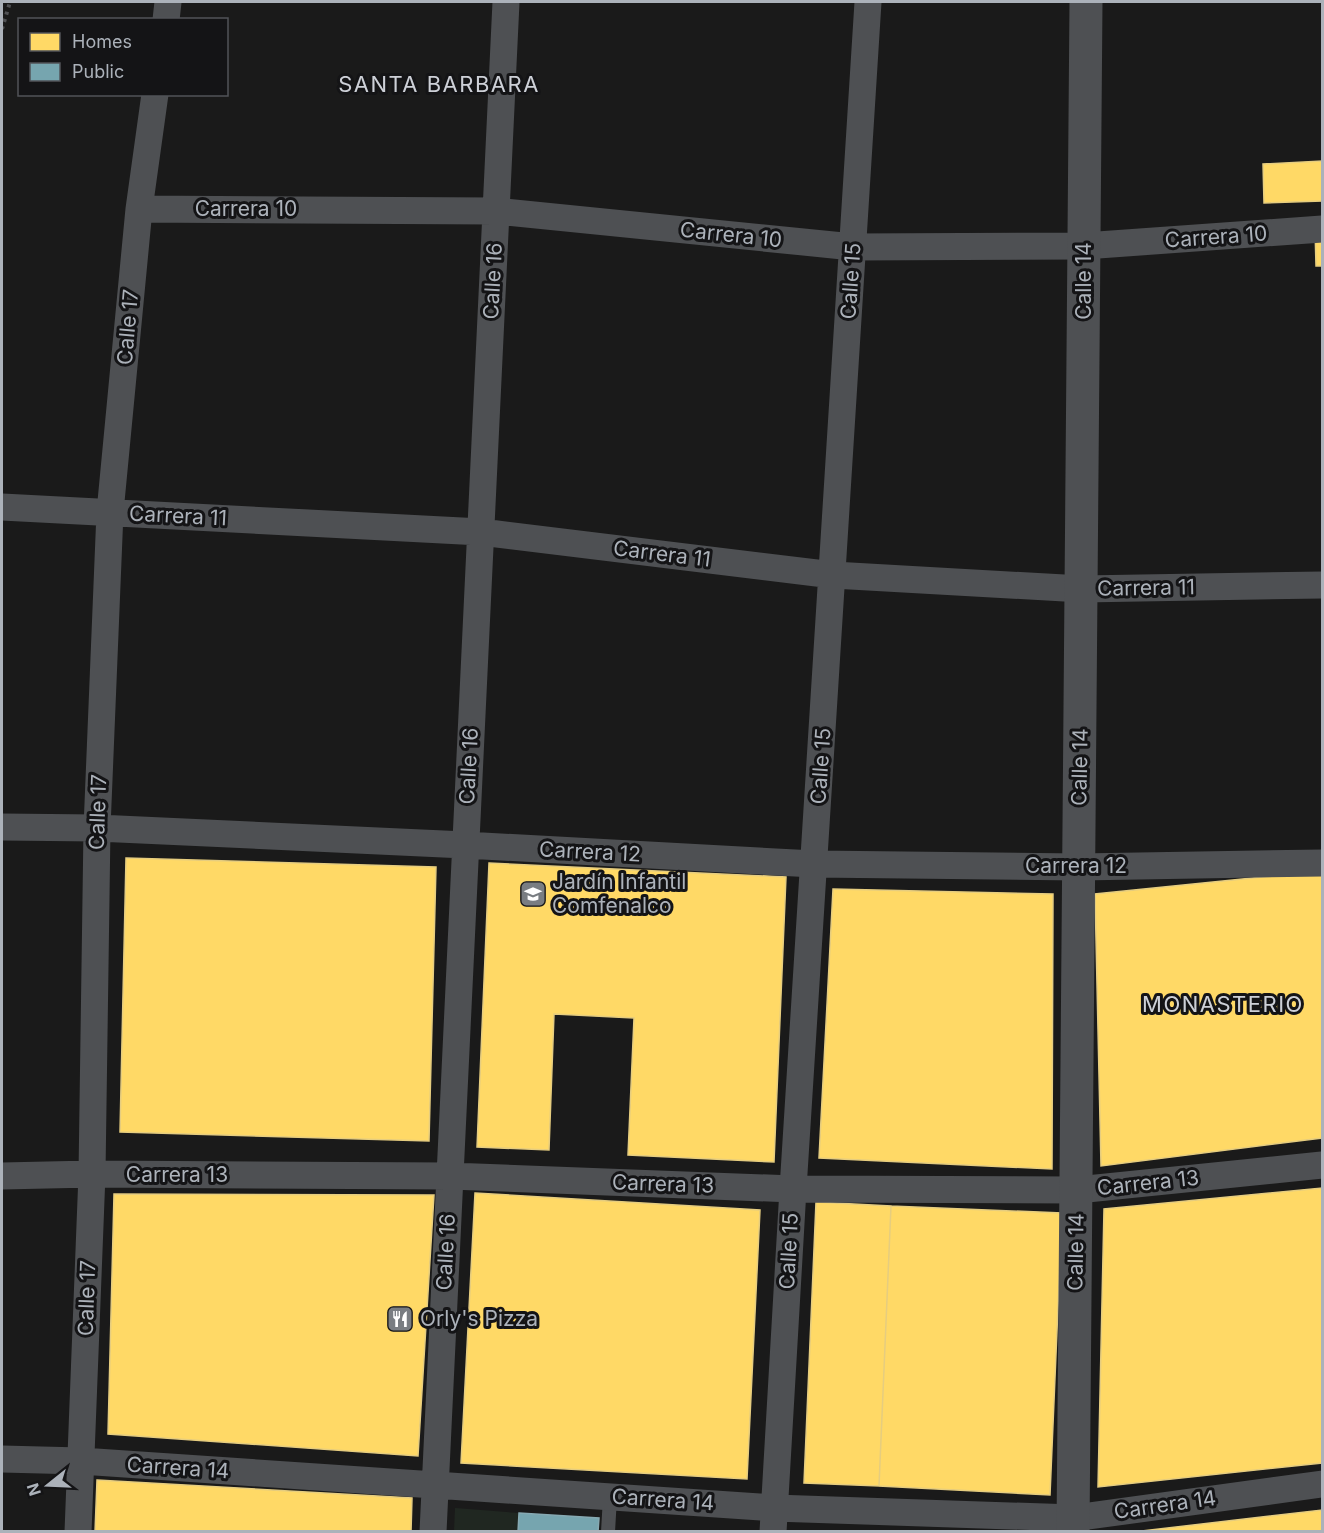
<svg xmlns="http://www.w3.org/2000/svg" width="1324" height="1533" font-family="Inter,sans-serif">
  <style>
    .green { fill: #202721 }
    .homes { fill: #ffd966; stroke: #e6cd7f; stroke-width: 1.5 }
    .public { fill: #76a5af; stroke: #86a9b2; stroke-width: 1.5 }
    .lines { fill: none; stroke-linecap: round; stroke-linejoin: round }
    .path { stroke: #505154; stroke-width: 4; stroke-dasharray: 3 4.5; stroke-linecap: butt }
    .service { stroke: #4e5053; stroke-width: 14 }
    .minor { stroke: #4e5053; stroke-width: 27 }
    .tertiary { stroke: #4e5053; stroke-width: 33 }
    .labels { text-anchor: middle; stroke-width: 6; stroke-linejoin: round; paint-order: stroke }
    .street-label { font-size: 21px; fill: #acb2ba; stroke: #141416 }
    .poi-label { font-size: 21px; fill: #acb2ba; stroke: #141416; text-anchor: start }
    .neighbourhood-label { font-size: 22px; letter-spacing: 1.5px; fill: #cdd0d7; stroke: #141416 }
  </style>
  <rect width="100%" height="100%" fill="#1a1a1a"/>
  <path class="green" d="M455,1508L519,1513L518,1531H454Z"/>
  <path class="homes" d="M1322,161V201L1264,203L1263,164Z
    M1315,229H1322V266H1316Z
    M126,858L436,867L429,1141L120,1132Z
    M489,863L786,877L774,1162L628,1155L634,1018L554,1014L549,1150L477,1147Z
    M1322,871V1138L1101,1166L1095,894Z
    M833,889L1053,894L1052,1169L819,1158Z
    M1322,1188V1463L1098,1487L1104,1209Z
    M475,1193L760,1210L747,1479L461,1463Z
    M114,1194L434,1195L418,1456L108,1434Z
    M816,1202L891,1206L879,1486L804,1483Z
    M891,1206L1062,1213L1050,1495L879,1486Z
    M97,1480L412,1498L411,1532H95Z
    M1322,1510V1532H1133Z"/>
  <path class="public" d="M519,1513L599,1518L598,1532H518Z"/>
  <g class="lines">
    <path class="path" d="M2,29L10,2"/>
    <path class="service" d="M608,1532L610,1497"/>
    <path class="minor" d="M166,20L168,2
      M139,209L496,211L853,247L1084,246L1322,229
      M2,507L481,532L833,575L1082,589L1322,585
      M2,827L97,828L465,845L814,864L1079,867L1322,863
      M2,1176L92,1174L450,1176L793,1189L1077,1190L1322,1165
      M2,1459L81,1461L774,1508L1074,1518L1322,1484
      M78,1532L92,1174L97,828L110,512L139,209L155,94
      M433,1532L506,2
      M773,1532L793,1189L868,2"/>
    <path class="tertiary" d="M1073,1532L1086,2"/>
  </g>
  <defs>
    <g id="school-square" transform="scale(1.35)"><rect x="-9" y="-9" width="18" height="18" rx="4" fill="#797d82" stroke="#141416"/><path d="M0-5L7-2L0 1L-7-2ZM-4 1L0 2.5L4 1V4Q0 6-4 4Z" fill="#fff"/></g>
    <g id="restaurant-square" transform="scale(1.35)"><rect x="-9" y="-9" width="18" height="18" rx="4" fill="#797d82" stroke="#141416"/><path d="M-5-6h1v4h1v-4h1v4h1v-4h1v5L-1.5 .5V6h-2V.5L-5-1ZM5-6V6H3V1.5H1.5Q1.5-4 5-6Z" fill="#fff"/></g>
  </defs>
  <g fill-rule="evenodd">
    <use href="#school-square" x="533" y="894"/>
    <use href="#restaurant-square" x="400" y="1319"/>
  </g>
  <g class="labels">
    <g class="street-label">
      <text x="246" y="216">Carrera 10</text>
      <text transform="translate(731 235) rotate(6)" y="7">Carrera 10</text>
      <text transform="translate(1216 237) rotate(-4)" y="7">Carrera 10</text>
      <text transform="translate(493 281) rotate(-87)" y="7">Calle 16</text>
      <text transform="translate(851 281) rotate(-86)" y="7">Calle 15</text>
      <text transform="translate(1084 281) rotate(-90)" y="7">Calle 14</text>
      <text transform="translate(128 327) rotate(-85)" y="7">Calle 17</text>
      <text transform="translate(178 516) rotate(3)" y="7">Carrera 11</text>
      <text transform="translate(662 554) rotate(7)" y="7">Carrera 11</text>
      <text transform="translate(1146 588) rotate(-1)" y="7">Carrera 11</text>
      <text transform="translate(469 766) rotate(-87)" y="7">Calle 16</text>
      <text transform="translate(821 766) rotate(-86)" y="7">Calle 15</text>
      <text transform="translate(1080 767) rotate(-89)" y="7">Calle 14</text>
      <text transform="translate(98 812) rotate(-88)" y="7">Calle 17</text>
      <text transform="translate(590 852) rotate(3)" y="7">Carrera 12</text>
      <text x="1076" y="873">Carrera 12</text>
      <text x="177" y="1182">Carrera 13</text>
      <text transform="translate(1148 1183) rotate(-6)" y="7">Carrera 13</text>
      <text transform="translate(663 1184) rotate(2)" y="7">Carrera 13</text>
      <text transform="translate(789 1251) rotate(-87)" y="7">Calle 15</text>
      <text transform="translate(446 1252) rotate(-87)" y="7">Calle 16</text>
      <text transform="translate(1076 1252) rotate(-89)" y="7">Calle 14</text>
      <text transform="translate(87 1298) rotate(-88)" y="7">Calle 17</text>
      <text transform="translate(178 1468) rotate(4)" y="7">Carrera 14</text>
      <text transform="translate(663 1500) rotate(4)" y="7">Carrera 14</text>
      <text transform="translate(1165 1505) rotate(-8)" y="7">Carrera 14</text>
    </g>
    <g class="poi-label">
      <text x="552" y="889">Jardín Infantil<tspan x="552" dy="24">Comfenalco</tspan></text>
      <text x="420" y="1326">Orly's Pizza</text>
    </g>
    <g class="neighbourhood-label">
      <text x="439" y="92">SANTA BARBARA</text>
      <text x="1223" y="1012">MONASTERIO</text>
    </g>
  </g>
  <rect width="1324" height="1533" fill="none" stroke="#acb2ba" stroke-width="6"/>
  <rect x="18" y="18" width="210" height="78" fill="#141416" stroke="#515358" stroke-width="1.5"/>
  <rect x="30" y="33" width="30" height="18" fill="#ffd966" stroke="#515358" stroke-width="1.5"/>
  <text x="72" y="48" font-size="18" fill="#acb2ba">Homes</text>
  <rect x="30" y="63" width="30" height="18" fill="#76a5af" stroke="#515358" stroke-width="1.5"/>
  <text x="72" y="78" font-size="18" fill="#acb2ba">Public</text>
  <g transform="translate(48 1485) rotate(252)" stroke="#141416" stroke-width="4.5" paint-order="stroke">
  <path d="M0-4.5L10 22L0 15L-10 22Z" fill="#acb2ba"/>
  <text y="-9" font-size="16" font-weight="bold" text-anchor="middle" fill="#acb2ba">N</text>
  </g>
</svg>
